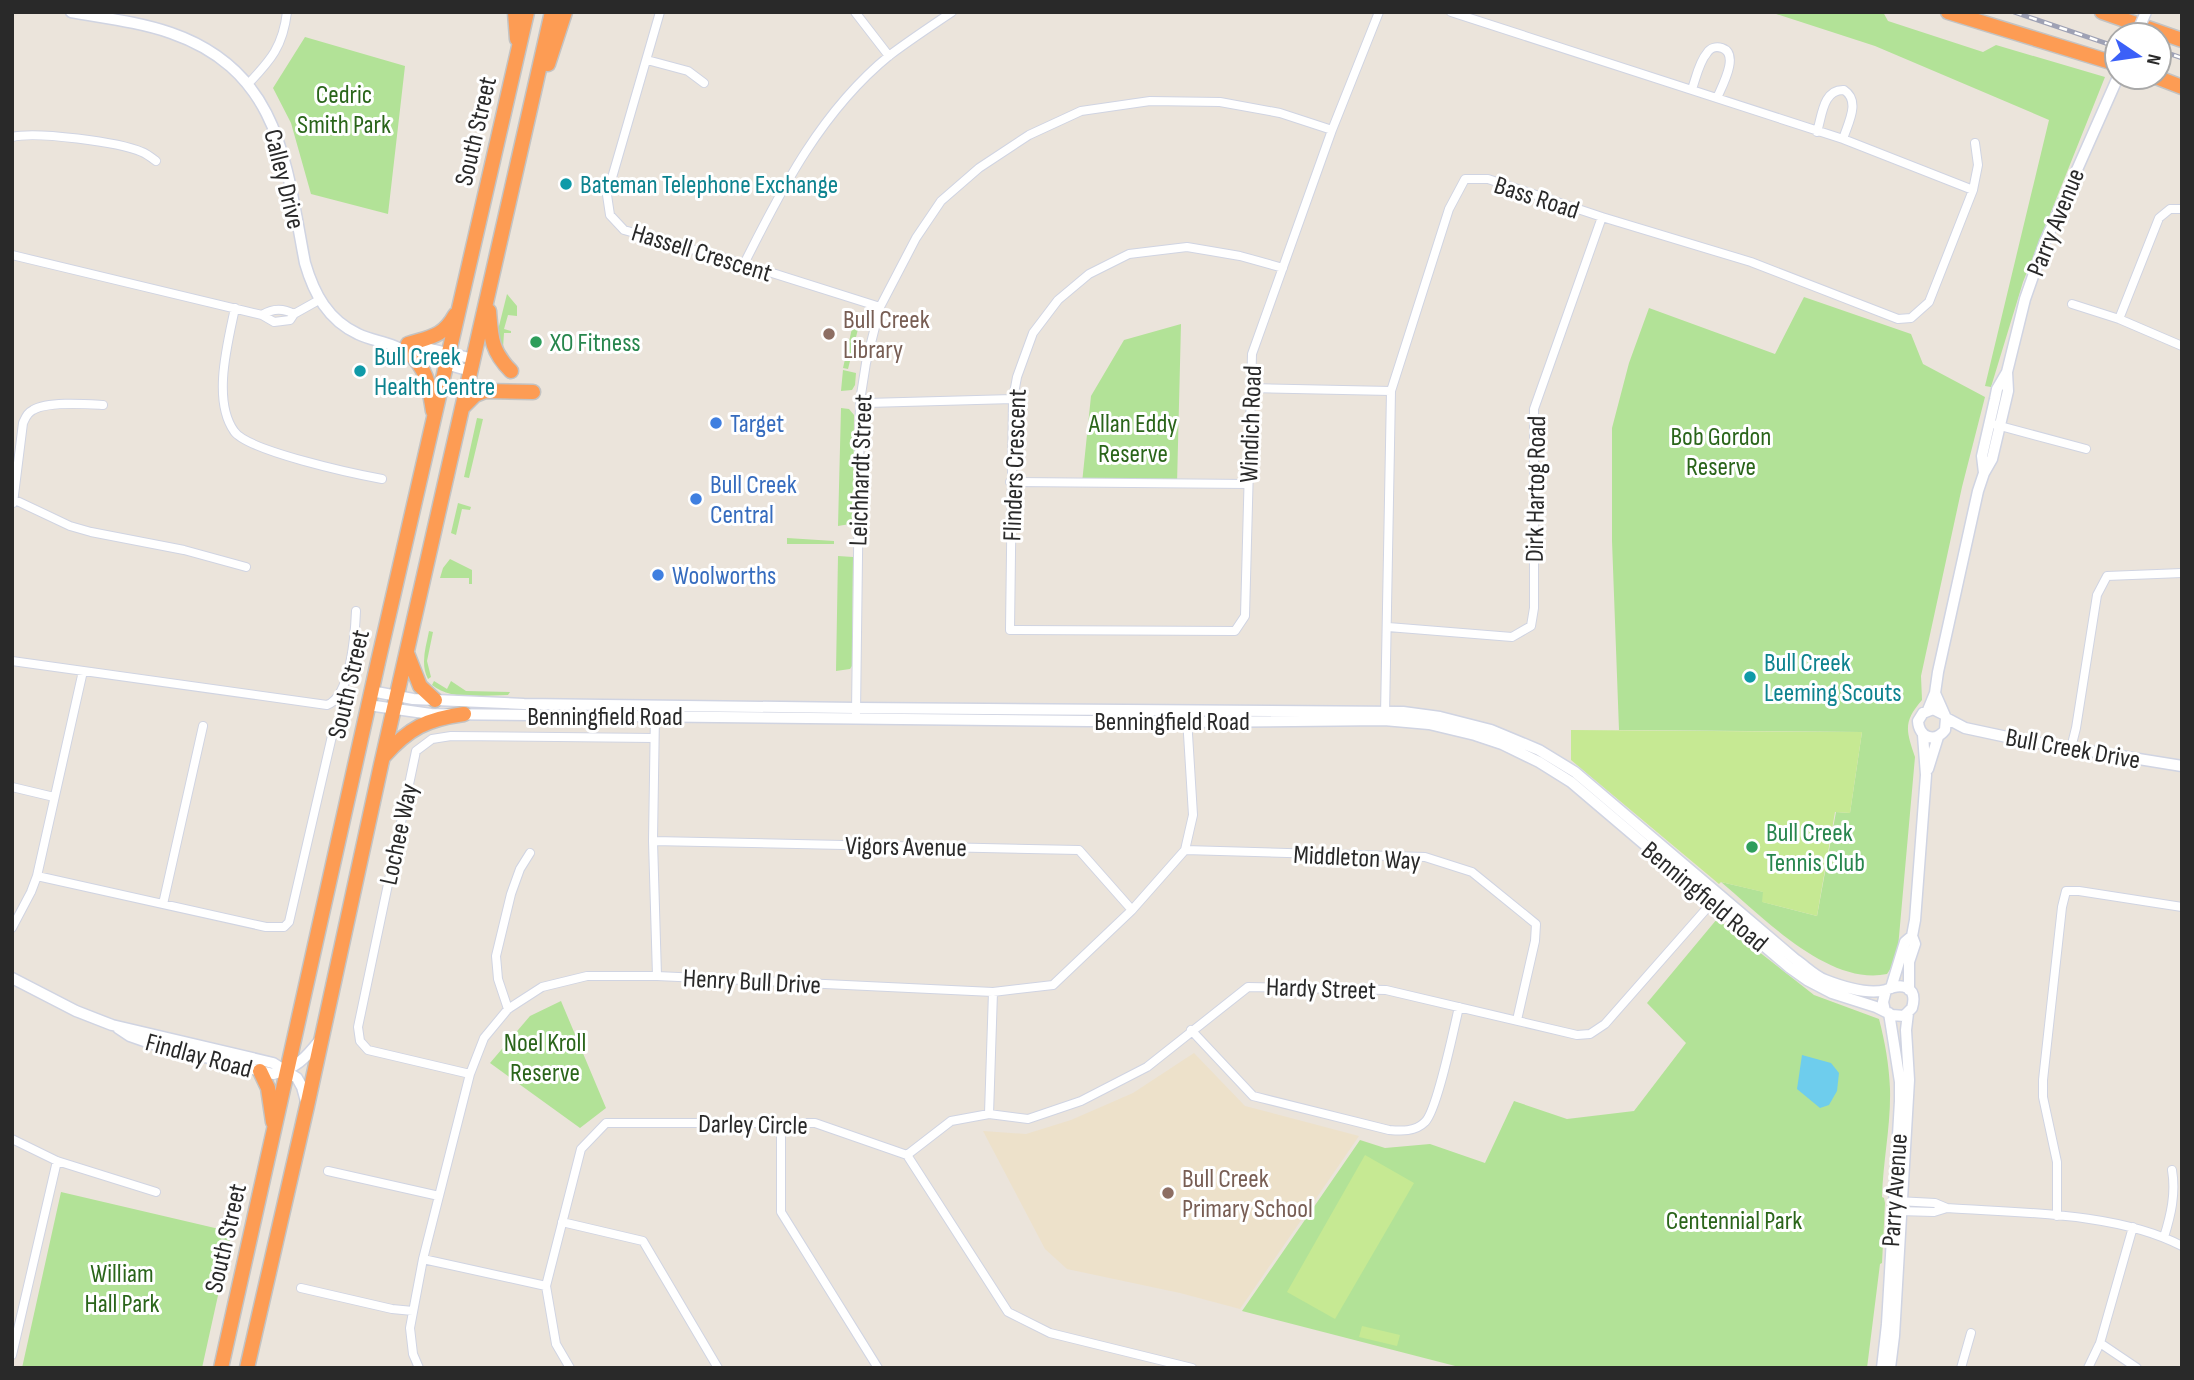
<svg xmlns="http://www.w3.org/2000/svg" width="2194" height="1380" font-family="'Sofia Sans Condensed',sans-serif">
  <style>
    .education { fill: #ede1ca }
    .green { fill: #b2e297 }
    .pitch { fill: #c6e993 }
    .water { fill: #6ecded }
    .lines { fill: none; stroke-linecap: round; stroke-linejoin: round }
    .street-casing { stroke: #d0d4e2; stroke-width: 10 }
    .secondary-casing { stroke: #d0d4e2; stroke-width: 13 }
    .highway-casing { stroke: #c3c3c3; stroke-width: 17 }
    .street { stroke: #fff; stroke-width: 8 }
    .secondary { stroke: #fff; stroke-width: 10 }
    .highway { stroke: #fd9c54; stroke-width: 14 }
    .rail-casing { stroke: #9ea1b4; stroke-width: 5 }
    .rail { stroke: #fff; stroke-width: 2.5; stroke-dasharray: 8; stroke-linecap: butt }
    .secondary-bridge-casing { stroke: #d0d4e2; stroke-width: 13; stroke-linecap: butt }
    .secondary-bridge { stroke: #fff; stroke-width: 10 }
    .culture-dot { fill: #0f9aa8; stroke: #fff; stroke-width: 2.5 }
    .education-dot { fill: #8d6e63; stroke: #fff; stroke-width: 2.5 }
    .leisure-dot { fill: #2e9e5b; stroke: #fff; stroke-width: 2.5 }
    .shop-dot { fill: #3f7fe0; stroke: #fff; stroke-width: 2.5 }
    .labels { text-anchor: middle; stroke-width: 6; stroke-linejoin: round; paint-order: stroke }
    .park-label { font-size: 26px; fill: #2a651a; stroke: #fff }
    .street-label { font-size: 26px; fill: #292929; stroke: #fff }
    .culture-label { font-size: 26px; fill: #0d838f; stroke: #fff; text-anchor: start }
    .education-label { font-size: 26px; fill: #785e54; stroke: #fff; text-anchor: start }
    .leisure-label { font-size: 26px; fill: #27864d; stroke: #fff; text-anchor: start }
    .shop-label { font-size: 26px; fill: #366cbe; stroke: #fff; text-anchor: start }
  </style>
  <rect width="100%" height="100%" fill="#ebe4db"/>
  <path class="education" d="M1194,1053L1245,1106L1359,1136L1240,1309L1180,1293L1067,1269L1045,1249L983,1131L1026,1134L1071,1120L1133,1093Z"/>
  <path class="green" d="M1770,12H1883L1888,21L1983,52L1996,45L2105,77L2023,282L1991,387L1985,386L2049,120L1875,46Z
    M305,37L405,66L388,214L311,194L291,123L273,88Z
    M507,294L517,306V316L508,315L504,329L511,331V333H504L503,348L500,346L498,330Z
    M1804,297L1911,334L1923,364L1985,397L1962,487L1921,676L1922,700C1903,722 1906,730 1915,757L1897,959L1887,974C1828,986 1763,917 1721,882L1764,892L1763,902L1817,916L1836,812L1850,813L1862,732L1619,730L1612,541V428L1629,363L1649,308L1775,354Z
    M853,324L859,325L848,369L843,368Z
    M1181,324L1177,484L1082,483L1091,396L1124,340Z
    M843,370L856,373L855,385L852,390L841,391Z
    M841,408L849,409L854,415L853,519L850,524L838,526Z
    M477,418L483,419L469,478L464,477Z
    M458,503L471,507L470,510L462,509L456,535L451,533Z
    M787,538L834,541V544H787Z
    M838,556L853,557L852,666L850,669L836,671Z
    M450,559L472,570V584H469V578H440L443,568Z
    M429,631L433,632L427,661L431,677L428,679C420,664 426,647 429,631Z
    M434,681L447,689L451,681L466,691L510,692L508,695C484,695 451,701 432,685Z
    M1717,919L1814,995L1879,1019C1885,1042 1889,1064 1890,1089C1891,1125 1883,1161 1882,1197L1884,1198L1885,1203L1882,1263L1880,1264L1867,1368H1463L1242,1311L1360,1140L1385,1148L1430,1144L1485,1163L1514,1101L1567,1119L1634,1111L1686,1043L1647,1003Z
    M561,1001L606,1108L580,1128L490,1063L530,1016Z
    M61,1192L232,1232L202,1368H22Z"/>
  <path class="pitch" d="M1571,730L1862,732L1850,813L1835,812L1817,916L1762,902L1763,892L1721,882L1719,884L1571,760Z
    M1365,1155L1414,1183L1335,1319L1287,1292Z
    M1362,1326L1400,1335L1397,1346L1359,1337Z"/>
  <path class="water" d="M1802,1055L1831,1063L1839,1073L1837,1091L1829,1105L1820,1108L1797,1089Z"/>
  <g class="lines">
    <g class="street-casing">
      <path id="street" d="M660,12L607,195L610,215L624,230L744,264L880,307
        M855,12L889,56
        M1451,12L1843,139L1973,190
        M647,60L688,71L704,83
        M248,84C271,60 283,46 287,12
        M1692,89C1696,78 1699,62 1707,53C1710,48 1716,46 1722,48C1740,54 1722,86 1717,98
        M1817,132C1822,116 1823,89 1844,90C1861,101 1848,123 1843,139
        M12,137C36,131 119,142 142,152C147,154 152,158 156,161
        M12,255L262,315L274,322L290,320L294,314L319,300
        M744,264C782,188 822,110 890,55C910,40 931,26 952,12
        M1283,268L1240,256L1187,247L1129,254L1089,274L1058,300L1033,333L1017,377L1013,399L1010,630L1235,631L1245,616L1252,354L1332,130L1379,12
        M2072,304L2119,319L2182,346
        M235,308C228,342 212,400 234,431C247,451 355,474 382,479
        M262,315C273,308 283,308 294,314
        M2119,319L2159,218L2170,209H2182
        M1251,388L1391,391
        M860,401L867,403L1013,399
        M1989,423L2086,449
        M1010,482L1248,484
        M15,500L70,526L91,532L184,550L246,567
        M13,503L23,423C26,417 27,413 33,410C48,401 86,404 103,405
        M1388,627L1512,637L1531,626L1534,608V409L1602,217
        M12,661L327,705C351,696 355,634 356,611
        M655,713L653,841L657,976
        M856,713L860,401L866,363L880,307L916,238L941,201L979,168L1029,135L1081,111L1150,101L1220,102L1280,113L1332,130
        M1385,716L1391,391L1449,209L1465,179H1488L1602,217L1751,262L1898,319L1911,318L1929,302L1973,190L1978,165L1975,143
        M2071,748L2076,728L2097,595L2107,576L2182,573
        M12,787L54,797
        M653,841L1079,850L1132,910
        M1185,850L1425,857L1472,872L1536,924L1535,941L1517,1020
        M37,876L266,927H284L289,922L332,736
        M163,904L203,726
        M12,928L31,892L37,876L83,671
        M508,1009L498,979L496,956L511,894L520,869L530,853
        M1191,1030L1253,1096L1389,1130C1401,1131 1415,1132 1425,1122C1437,1111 1454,1028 1459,1007
        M470,1074L368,1050L360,1041L358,1027L416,751L432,739L451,736L654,738
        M989,1114L993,992
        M781,1123V1212L878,1368
        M12,1139L57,1161L156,1192
        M907,1155L951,1121L989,1114L1028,1119L1081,1101L1147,1067L1248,987L1386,990L1577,1035L1590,1034L1605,1024L1715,899
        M328,1171L439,1196
        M1897,1201L1935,1203L1947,1208C2020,1213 2117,1212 2182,1246
        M1898,1211L1934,1212L1947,1208
        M2057,1216V1162L2043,1097V1080L2062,907L2066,891H2079L2182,907
        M562,1222L643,1241L718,1368
        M2164,1237C2171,1215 2176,1193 2172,1170
        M423,1259L546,1286
        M301,1288L392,1309L413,1311
        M2100,1343L2137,1368
        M12,1355L57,1161
        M419,1368L413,1354L410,1328L423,1259L470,1074L484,1038L508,1009L542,987L587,976H657L993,992L1053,985L1132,910L1185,850L1193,815L1187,718
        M570,1368L556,1344L546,1286L581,1149L606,1123H815L907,1155L1008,1312L1050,1333L1192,1368
        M1961,1368L1971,1333
        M2088,1368L2100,1343L2133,1227"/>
    </g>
    <g class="secondary-casing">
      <path id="secondary" d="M71,12C104,18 139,22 171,33C281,71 286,165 305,263C314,294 328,320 358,334C370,340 383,341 394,346C419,357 445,364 471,371
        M409,344L474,359
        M1984,473L1982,456L1995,399L1997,389L2007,372L2025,299L2045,242L2118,77
        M371,691L413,699L524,704L856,708L1403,712L1440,717L1491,730L1539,750L1575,772L1796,960C1805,966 1815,976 1825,980C1843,987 1867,995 1886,990
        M1935,693L1946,718L1945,730C1935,743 1919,738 1918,721L1923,713L1933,709L1943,714
        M368,705L431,714L1187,722L1384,720L1429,724L1475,735L1502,744L1539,762L1571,782L1790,968L1807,980L1832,993L1876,1007L1892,1015L1904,1016L1912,1008C1918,987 1903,982 1886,990L1883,1002L1885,1011
        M1928,710L1935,693L1938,672L1978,491L1984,473L1992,459L2008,391L2007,372
        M1946,718L1965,728L2021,740L2182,766
        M1928,769L1938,737
        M12,978L76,1011L112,1025L273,1063L297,1078L302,1087L307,1105
        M1891,988L1905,942L1912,936
        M1909,990V962L1915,944L1912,936L1915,920L1926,775L1923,735
        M118,1028L130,1036L153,1044L273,1074C295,1069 306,1058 319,1041
        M1882,1368L1887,1324L1900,1101V1082L1889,1013
        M1890,1368L1894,1336L1909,1080L1906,1030L1908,1013"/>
    </g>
    <g class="highway-casing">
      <path id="highway" d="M515,12L517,39
        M1948,12L2117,64
        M2102,12L2182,40
        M548,64L565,12
        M2156,77L2182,87
        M489,311C491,337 491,351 511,371
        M408,344C430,337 443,337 455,315
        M409,353C428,370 429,387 433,411
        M463,407L475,395L485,391L533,392
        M407,653L420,686L435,700
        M384,756C409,728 427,719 464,714
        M260,1071L268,1088L273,1122
        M221,1368L378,662L527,12
        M247,1368L307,1106L381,765L552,12"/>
    </g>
    <use href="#street" class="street"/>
    <use href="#secondary" class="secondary"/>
    <use href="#highway" class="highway"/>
    <g class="rail-casing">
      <path id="rail" d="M2014,12L2117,47
        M2159,50L2182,58"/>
    </g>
    <use href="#rail" class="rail"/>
    <g class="secondary-bridge-casing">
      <path id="secondary-bridge" d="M2136,35L2146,12"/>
    </g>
    <use href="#secondary-bridge" class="secondary-bridge"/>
  </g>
  <g class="culture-dot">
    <circle cx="566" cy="184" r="7"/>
    <circle cx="360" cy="371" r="7"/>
    <circle cx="1750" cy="677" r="7"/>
  </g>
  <g class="education-dot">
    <circle cx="829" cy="334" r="7"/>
    <circle cx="1168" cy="1193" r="7"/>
  </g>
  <g class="leisure-dot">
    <circle cx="536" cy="342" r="7"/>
    <circle cx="1752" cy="847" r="7"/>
  </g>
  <g class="shop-dot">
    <circle cx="716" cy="423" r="7"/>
    <circle cx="696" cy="499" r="7"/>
    <circle cx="658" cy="575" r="7"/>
  </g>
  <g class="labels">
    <g class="park-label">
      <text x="344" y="103">Cedric<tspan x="344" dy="30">Smith Park</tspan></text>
      <text x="1133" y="432">Allan Eddy<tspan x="1133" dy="30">Reserve</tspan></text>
      <text x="1721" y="445">Bob Gordon<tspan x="1721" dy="30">Reserve</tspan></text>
      <text x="545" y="1051">Noel Kroll<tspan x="545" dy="30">Reserve</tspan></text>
      <text x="1734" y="1229">Centennial Park</text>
      <text x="122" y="1282">William<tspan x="122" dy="30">Hall Park</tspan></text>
    </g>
    <g class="street-label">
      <text transform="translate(475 131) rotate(-77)" y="9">South Street</text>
      <text transform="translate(285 179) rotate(76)" y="9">Calley Drive</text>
      <text transform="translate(1537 197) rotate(18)" y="9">Bass Road</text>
      <text transform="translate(2055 222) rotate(-68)" y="9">Parry Avenue</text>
      <text transform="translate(702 252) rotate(17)" y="9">Hassell Crescent</text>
      <text transform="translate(1250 424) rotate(-88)" y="9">Windich Road</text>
      <text transform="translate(1014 465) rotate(-88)" y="9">Flinders Crescent</text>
      <text transform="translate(860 470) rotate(-88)" y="9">Leichhardt Street</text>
      <text transform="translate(1535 489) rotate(-89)" y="9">Dirk Hartog Road</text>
      <text transform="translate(348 684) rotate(-77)" y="9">South Street</text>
      <text x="605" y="725">Benningfield Road</text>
      <text x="1172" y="730">Benningfield Road</text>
      <text transform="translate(2073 748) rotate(10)" y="9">Bull Creek Drive</text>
      <text transform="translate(398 834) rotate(-78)" y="9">Lochee Way</text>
      <text transform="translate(906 846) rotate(1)" y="9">Vigors Avenue</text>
      <text transform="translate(1357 857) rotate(3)" y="9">Middleton Way</text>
      <text transform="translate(1705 896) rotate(40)" y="9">Benningfield Road</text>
      <text transform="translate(752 981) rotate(3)" y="9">Henry Bull Drive</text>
      <text transform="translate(1321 988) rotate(2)" y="9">Hardy Street</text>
      <text transform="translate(199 1055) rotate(15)" y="9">Findlay Road</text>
      <text transform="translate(753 1124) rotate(1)" y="9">Darley Circle</text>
      <text transform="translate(1894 1190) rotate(-86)" y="9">Parry Avenue</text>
      <text transform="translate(225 1238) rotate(-77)" y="9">South Street</text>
    </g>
    <g class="culture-label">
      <text x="580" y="193">Bateman Telephone Exchange</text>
      <text x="374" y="365">Bull Creek<tspan x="374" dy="30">Health Centre</tspan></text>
      <text x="1764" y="671">Bull Creek<tspan x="1764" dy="30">Leeming Scouts</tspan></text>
    </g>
    <g class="education-label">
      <text x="843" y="328">Bull Creek<tspan x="843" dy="30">Library</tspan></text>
      <text x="1182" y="1187">Bull Creek<tspan x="1182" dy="30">Primary School</tspan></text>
    </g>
    <g class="leisure-label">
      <text x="550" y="351">XO Fitness</text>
      <text x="1766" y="841">Bull Creek<tspan x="1766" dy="30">Tennis Club</tspan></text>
    </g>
    <g class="shop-label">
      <text x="730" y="432">Target</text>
      <text x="710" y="493">Bull Creek<tspan x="710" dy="30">Central</tspan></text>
      <text x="672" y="584">Woolworths</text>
    </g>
  </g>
  <rect width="2194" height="1380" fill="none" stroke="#292929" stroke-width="28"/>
  <g transform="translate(2138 56) rotate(103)"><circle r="33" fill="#ffffff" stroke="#a9a9a9" stroke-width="2"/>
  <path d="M0-5L12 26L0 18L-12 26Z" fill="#3b60f8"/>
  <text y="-10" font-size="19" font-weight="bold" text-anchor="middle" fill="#292929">N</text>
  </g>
</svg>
